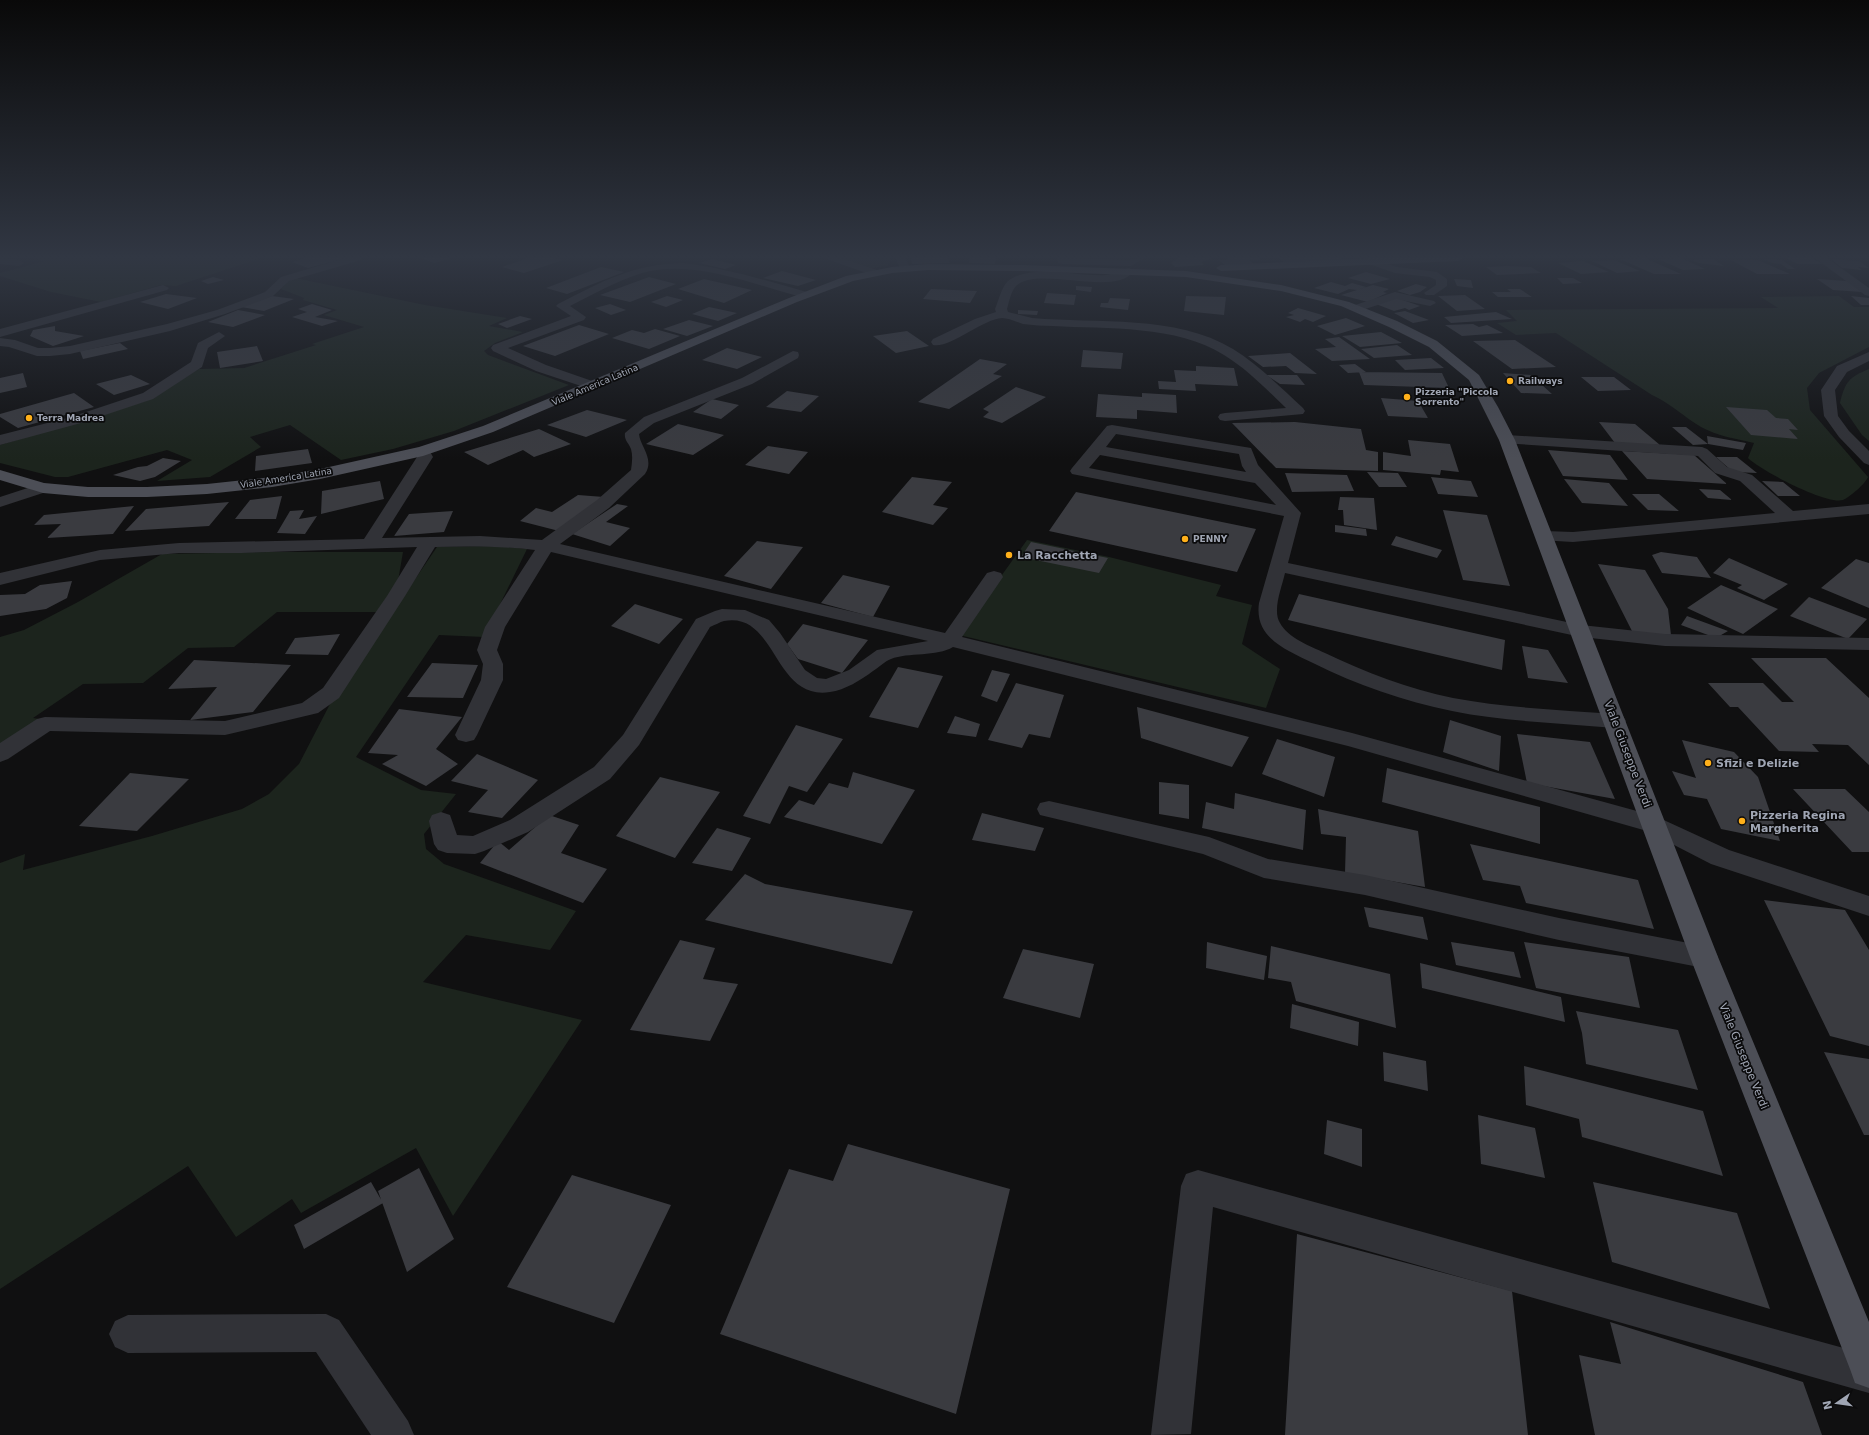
<svg xmlns="http://www.w3.org/2000/svg" width="1869" height="1435" font-family="'DejaVu Sans',sans-serif">
  <style>
    .green { fill: #1c241d }
    .building { fill: #3a3b40 }
    .lines { fill: none; stroke-linecap: round; stroke-linejoin: round }
    .minor { fill: #313237; fill-rule: evenodd }
    .major { fill: #4c4e56; fill-rule: evenodd }
    .poi-dot { fill: #ffb01a; stroke: #0b0b0c; stroke-width: 1.5 }
    .labels { text-anchor: middle; stroke-width: 3.5; stroke-linejoin: round; paint-order: stroke }
    .far-poi-label { font-size: 9px; font-weight: bold; fill: #a0a6b4; stroke: #0b0b0c; text-anchor: start }
    .far-street-label { font-size: 9px; fill: #a0a6b4; stroke: #0b0b0c }
    .poi-label { font-size: 11px; font-weight: bold; fill: #a0a6b4; stroke: #0b0b0c; text-anchor: start }
    .street-label { font-size: 11px; fill: #a0a6b4; stroke: #0b0b0c }
  </style>
  <rect width="100%" height="100%" fill="#101011"/>
  <path class="green" d="M33,258H261L176,286L161,285L101,302L51,292L0,276V273L45,261Z
    M839,258H892L887,266L872,268Z
    M295,278L425,305L507,318L489,326L523,332L495,343L484,351L488,355L569,385L454,431L393,449L341,460L290,425L250,437L261,447L210,477L157,481L192,460L167,450L68,477H55L0,463V445L146,401L199,369L244,368L316,345L312,344L364,327L324,315L337,310L303,300L304,298L281,289L287,282Z
    M1839,296L1854,307H1869V347L1819,373L1807,388L1810,410L1868,477C1866,483 1850,497 1843,500C1826,505 1760,470 1748,458L1754,443C1737,439 1717,436 1701,427C1684,417 1670,403 1652,395L1556,333L1516,335L1497,323L1517,321L1506,310L1778,308L1761,297Z
    M1869,369V441L1862,435L1840,403C1845,382 1849,377 1869,369Z
    M1027,540L1109,557L1221,585L1216,596L1252,605L1242,644L1280,669L1266,708L959,635Z
    M500,546L527,549L484,637L439,635L356,757L421,790L456,794L424,834L426,849L444,864L576,911L550,950L466,935L423,982L582,1020L453,1216L416,1148L301,1213L292,1199L236,1237L188,1166L0,1289V863L25,854L23,870L152,836L242,809L269,794L299,764L330,704L437,547Z
    M268,552H403L397,587L378,612H277L234,647L188,648L143,683L83,684L33,718L45,720L0,749V637L24,630L78,602L162,554Z"/>
  <path class="building" d="M306,258H342V259L308,268L292,262Z
    M420,258H449V259L434,263Z
    M528,258H555L563,260L524,273L502,267Z
    M911,258H948L950,263L912,264Z
    M970,258H996L995,264L969,263Z
    M1178,258H1212L1201,262L1204,265L1175,267L1171,263Z
    M1227,258H1258L1260,260H1249L1254,264L1226,266L1219,260H1229Z
    M1279,258H1340L1343,260L1284,262Z
    M1645,258L1681,274H1654L1620,259Z
    M1681,258L1705,269L1683,270L1658,259Z
    M1785,258H1811L1823,264H1798Z
    M712,259L736,265L725,269L699,263Z
    M1713,259L1724,266L1699,263L1691,260Z
    M1764,259L1782,260L1795,269H1788L1781,264L1772,263Z
    M1831,259L1859,261L1869,268L1858,267L1862,270L1842,268Z
    M1614,260L1640,271L1617,273L1592,261Z
    M1731,260H1758L1790,274H1757Z
    M1583,261L1609,272L1581,274L1558,263Z
    M1508,266L1531,267L1541,273L1497,275L1486,267Z
    M601,267L624,272L567,294L546,288Z
    M782,271L816,280L798,286L763,278Z
    M1366,272L1390,279L1371,284L1348,278Z
    M213,277L224,280L208,284L201,281Z
    M649,277L676,284L630,302L600,295Z
    M1557,278H1573L1582,283L1563,284Z
    M704,279L752,290L724,303L678,289Z
    M1454,279L1471,280L1473,288L1457,286Z
    M1817,279L1847,281L1863,292L1833,290Z
    M1331,282L1345,286L1352,283L1366,287L1357,290L1349,289L1338,294L1314,288Z
    M1416,284L1427,287L1420,292L1410,295L1397,291Z
    M1373,285L1389,289L1383,292L1387,293L1368,302L1341,295Z
    M1076,286L1092,287L1091,292L1076,290Z
    M931,289L977,291L970,303L923,299Z
    M1507,289H1520L1532,297H1498L1492,292H1511Z
    M1047,293L1076,295L1074,305L1044,303Z
    M166,294L197,298L168,309L140,302Z
    M1465,295L1485,309L1457,311L1438,296Z
    M272,296L294,299L264,311L241,307Z
    M667,296L683,300L666,307L651,302Z
    M1186,296L1226,297L1224,315L1184,311Z
    M1851,296L1869,298V305H1861Z
    M1110,298L1130,299L1128,310L1100,307L1101,303H1108Z
    M1397,298L1420,306L1409,310L1405,308L1394,311L1376,304Z
    M312,304L332,310L315,317L338,321L322,326L292,317L307,312L298,309Z
    M610,304L626,310L611,315L595,308Z
    M709,307L737,313L718,321L692,314Z
    M1298,308L1326,316L1313,322L1305,319L1300,322L1286,317L1294,315L1288,313Z
    M238,310L265,315L233,327L208,322Z
    M1018,310L1038,311L1037,315L1018,314Z
    M1405,311L1429,320L1413,323L1394,313Z
    M1496,312L1512,319L1451,323L1444,317Z
    M520,316L532,319L507,328L498,324Z
    M1346,318L1365,326L1335,335L1317,326Z
    M689,320L713,326L687,336L663,329Z
    M1473,324L1479,327L1487,325L1503,333L1462,336L1445,325Z
    M579,325L609,334L555,356L523,346Z
    M55,326V331L84,336L53,346L30,336L33,330Z
    M655,329L680,336L649,349L612,338L632,330L644,333Z
    M907,331L929,346L896,353L873,336Z
    M1381,332L1402,343L1360,347L1342,336Z
    M1339,337L1370,359L1332,361L1315,349L1336,347L1325,339Z
    M1515,340L1556,367L1512,369L1473,341Z
    M120,343L128,349L83,359L80,351Z
    M1397,345L1412,355L1374,358L1361,349Z
    M257,346L263,361L220,368L217,352Z
    M727,348L762,357L737,369L702,360Z
    M1083,350L1123,353L1121,369L1081,367Z
    M1290,353L1317,374L1295,373L1286,366L1263,367L1248,356Z
    M1431,358L1444,368L1405,370L1395,360Z
    M980,359L1007,364L993,374L1002,376L949,409L918,402Z
    M1355,364L1366,372L1348,373L1339,365Z
    M1196,366L1234,368L1238,386L1195,384L1196,391L1159,389L1158,381L1176,382L1174,370L1196,371Z
    M1359,372L1442,373L1449,388L1364,385Z
    M23,373L27,387L0,393V378Z
    M1503,373L1531,375L1552,394L1521,393Z
    M131,375L150,384L114,395L96,384Z
    M1266,375H1297L1305,385L1280,384Z
    M1581,377H1614L1631,390L1598,391Z
    M1016,387L1046,397L1002,423L983,417L989,412L983,409Z
    M787,391L819,396L801,412L766,407Z
    M74,393L94,407L18,428L0,417V414Z
    M1142,393L1176,395L1177,413L1137,410V419L1096,417L1098,394L1142,397Z
    M1381,398L1418,401L1428,418L1388,416Z
    M712,399L739,405L721,419L693,412Z
    M1726,407L1767,410L1776,418L1788,419L1798,430L1789,429L1798,439L1751,435Z
    M587,410L627,420L586,437L547,425Z
    M1295,422L1361,429L1366,450L1378,452V471L1276,468L1232,423Z
    M1599,422L1635,424L1660,445L1615,443Z
    M678,424L724,435L693,455L646,444Z
    M1672,427H1686L1708,444L1693,445Z
    M539,429L571,444L534,457L523,450L488,465L464,452Z
    M1707,436L1746,443L1743,450L1708,444Z
    M1408,440L1450,444L1459,472L1441,470L1440,475L1383,470V452L1411,456Z
    M768,446L808,452L789,474L745,465Z
    M308,449L312,463L255,471L256,456Z
    M1548,450L1610,455L1628,480L1563,476Z
    M1622,451L1694,455L1727,484L1647,479Z
    M1716,457H1737L1757,473L1733,472Z
    M163,458L181,461L155,477L140,481L113,475L138,467L147,466Z
    M1367,472L1398,473L1407,487H1379Z
    M1285,473L1347,475L1354,491L1292,492Z
    M912,477L952,482L933,505L948,508L933,525L882,512Z
    M1431,477L1471,481L1478,497L1438,494Z
    M1564,479L1609,483L1628,506L1582,503Z
    M380,481L384,499L321,514L322,491Z
    M1762,481L1783,482L1800,496H1778Z
    M1699,489L1720,490L1732,500L1708,498Z
    M1076,492L1256,529L1237,572L1049,531Z
    M1632,494H1659L1679,511L1648,510Z
    M578,495L604,497L559,531L520,521L536,508L552,512Z
    M282,496L276,519H235L250,500Z
    M1340,497L1374,498L1377,530L1344,525L1343,510H1338Z
    M229,502L209,526L125,531L146,509Z
    M617,504L628,506L606,522L630,528L610,546L572,534Z
    M134,506L113,534L47,538L61,524L34,525L44,515Z
    M304,510L299,519L317,516L305,534L277,533L290,511Z
    M1443,510L1487,515L1510,586L1463,580Z
    M453,511L444,532L394,536L409,514Z
    M1335,525L1366,529L1367,536L1335,532Z
    M1396,536L1442,550L1437,558L1391,545Z
    M757,541L803,547L771,589L724,576Z
    M1031,542L1108,558L1099,573L1021,557Z
    M1661,552L1697,557L1711,578L1662,573L1652,555Z
    M1729,558L1788,584L1764,600L1737,588L1742,585L1713,573Z
    M1856,559L1869,563V608L1821,588Z
    M1598,564L1645,570L1668,609L1671,635L1633,633Z
    M843,575L890,586L873,617L821,603Z
    M72,581L67,598L46,609L0,616V595L25,594L40,585Z
    M1721,585L1778,609L1743,634L1687,608Z
    M1299,594L1505,640L1502,670L1288,620Z
    M1809,597L1867,619L1848,639L1790,616Z
    M635,604L683,619L659,644L611,626Z
    M1687,616L1728,631L1716,638L1681,625Z
    M803,624L868,640L842,673L798,659L787,644Z
    M340,634L328,655L285,654L295,638Z
    M1522,646L1548,650L1568,683L1528,678Z
    M1751,658H1826L1869,698V765L1848,745L1812,744L1819,752L1779,751L1738,707H1730L1708,683H1763L1782,702H1794Z
    M194,660L291,665L253,712L190,720L217,687L168,689Z
    M432,663L478,665L463,698L407,697Z
    M898,667L943,676L918,728L869,717Z
    M992,670L1010,674L997,702L981,696Z
    M1016,683L1064,695L1050,738L1029,734L1022,748L988,740Z
    M1137,707L1249,737L1232,767L1141,738Z
    M399,709L462,717L436,749L458,764L426,786L382,764L398,755L368,753Z
    M955,716L980,724L976,737L947,733Z
    M1450,720L1501,736L1499,771L1443,752Z
    M796,725L843,739L807,792L789,786L770,824L743,816Z
    M1517,734L1590,742L1615,799L1527,783Z
    M1277,739L1335,757L1324,797L1262,774Z
    M1682,740L1734,752L1758,777L1780,841L1721,829L1707,799L1684,795L1672,771L1696,778Z
    M477,754L538,780L502,818L468,812L488,790L451,781Z
    M1387,768L1540,807V844L1382,802Z
    M853,772L915,790L882,844L784,817L799,800L814,805L829,783L848,788Z
    M130,773L189,779L137,831L79,826Z
    M660,777L720,792L675,858L616,836Z
    M1159,782L1189,785V819L1159,814Z
    M1793,789H1845L1869,812V852H1852Z
    M1235,793L1306,810L1303,850L1202,828L1206,802L1234,809Z
    M1318,809L1418,831L1425,887L1345,873L1346,837L1321,834Z
    M982,813L1044,828L1035,851L972,840Z
    M549,815L579,825L561,853L607,869L583,903L480,863L498,841L509,850Z
    M717,828L751,838L732,871L692,863Z
    M1470,844L1638,880L1654,929L1526,903L1520,886L1483,880Z
    M745,874L765,884L913,911L892,964L705,920Z
    M1764,900L1845,910L1869,950V1046L1830,1036Z
    M1364,907L1423,917L1428,940L1369,927Z
    M680,940L715,948L703,979L738,984L710,1041L630,1030Z
    M1207,942L1267,956L1264,980L1206,968Z
    M1451,942L1514,952L1521,978L1456,965Z
    M1524,942L1629,957L1640,1008L1536,988Z
    M1271,946L1390,974L1396,1028L1296,1001L1291,982L1268,978Z
    M1023,949L1094,964L1080,1018L1003,998Z
    M1420,963L1561,997L1565,1022L1422,988Z
    M1292,1004L1359,1022L1358,1046L1290,1028Z
    M1576,1011L1678,1030L1698,1090L1586,1064L1582,1033Z
    M1383,1052L1426,1061L1428,1091L1384,1081Z
    M1824,1052L1869,1059V1135H1864Z
    M1524,1066L1703,1111L1723,1176L1582,1137L1579,1119L1526,1105Z
    M1478,1115L1535,1128L1545,1178L1481,1164Z
    M1327,1120L1362,1129V1167L1324,1154Z
    M848,1144L1010,1189L956,1414L720,1334L789,1169L833,1181Z
    M419,1168L454,1239L407,1272L378,1191Z
    M572,1175L671,1205L614,1323L507,1287Z
    M371,1182L383,1203L304,1249L294,1225Z
    M1593,1182L1737,1213L1770,1309L1612,1262Z
    M1297,1234L1512,1291L1528,1435H1285Z
    M1610,1322L1803,1382L1822,1435H1595L1579,1355L1621,1364Z"/>
  <g class="lines">
    <path class="minor" d="M0,258L19,260L24,263L19,266L0,264Z
      M345,258H362L361,260L289,281L273,296L225,314L170,331L70,354L50,356H37L9,347L0,346V338L15,340L38,348H50L70,346L167,324L217,310L265,292L281,277Z
      M824,258H841L880,271L881,273L876,276L872,275Z
      M895,258H907L906,260L911,269L910,271H902Z
      M1057,258L1129,260L1144,258L1131,266L1062,264L1058,263Z
      M1815,258H1827L1869,288V296L1865,295Z
      M1373,259L1397,267L1437,272L1447,279V286L1434,295H1426L1424,293L1436,285V280L1430,277L1395,273L1369,264L1368,262L1369,260Z
      M683,263C726,268 768,281 810,293L812,295L806,298C755,286 696,258 642,273C617,281 593,294 570,306L586,317L584,320L508,348L546,365L598,383L600,386L598,389L593,390L536,371L493,351L491,348L493,345L571,316L556,306L558,304C601,282 633,264 683,263Z
      M1129,268L1134,271C1114,298 1039,265 1016,286C1011,291 1009,302 1007,309L1008,312L1032,318C1098,324 1175,314 1233,349C1259,365 1281,388 1303,408L1305,411L1303,414L1225,421L1220,420L1218,417L1220,414L1225,413L1286,408C1266,389 1247,369 1224,355C1177,325 1107,329 1053,326C1043,326 1033,325 1023,324C1017,322 1008,318 1002,318C983,319 949,349 933,345L931,342L933,339L975,319L996,312L995,309C999,300 1001,288 1008,281C1031,263 1078,277 1106,275C1114,274 1121,270 1129,268Z
      M163,285L169,288L167,290L0,337V329Z
      M1395,292L1434,301L1436,303L1430,306L1396,299L1356,312L1350,308L1352,306Z
      M219,332L225,336L208,348L202,367L153,399L81,423L0,445V435L71,417L143,393L191,362L198,343Z
      M793,351L798,352L799,355L798,358L752,384L654,423L639,434C640,446 655,459 645,474L609,508L560,544L945,633L987,573L994,571L1001,573L1003,577L962,637L1352,733L1655,816L1729,850L1869,896V916L1711,864L1647,831L1348,746L953,647C937,657 908,652 891,659C885,661 878,668 873,671C861,680 845,690 830,692C773,701 777,611 724,621C720,622 715,625 710,627L639,745L610,779L528,832L484,851L475,854L447,853L438,850L434,844L429,821L432,815L441,812L450,815L457,835L473,836L510,820L594,767L623,735L696,619L715,611L722,609L745,610L769,620L780,633L805,670L817,678L826,679L849,670L877,650L928,641L551,552L505,627L497,650L503,664V680L477,735L474,740L466,742L458,740L455,735L481,680L483,664L477,650L485,627L535,550C502,546 468,546 435,547L405,596L339,698L318,713L225,735L50,731L8,759L0,762V743L37,719L45,717L225,721L302,703L323,688L387,596L417,547L241,553H179L100,560L0,585V573L100,550L179,543L364,539L417,457L415,451L418,448H428L433,457L382,538L480,536L542,540L597,500L631,470C632,463 633,456 631,449C628,442 624,440 625,433L644,417L742,378Z
      M1869,352V361L1847,372L1835,390L1838,416L1849,431L1869,451V465L1864,463L1839,437L1824,416L1821,390L1837,366Z
      M1112,425L1251,448L1258,465L1301,513L1288,563L1581,625L1665,634L1869,638V650L1665,646L1581,637L1285,573C1282,587 1272,610 1280,623C1288,638 1310,646 1325,653C1365,672 1408,689 1453,698C1506,708 1561,710 1615,714L1623,716L1626,721L1623,726L1615,728C1561,723 1506,722 1452,711C1404,701 1357,685 1313,663C1286,650 1254,638 1259,603L1284,516L1072,474L1070,471L1072,468L1107,426ZM1116,434L1239,454L1242,466L1246,472L1106,447ZM1100,455L1255,483L1276,505L1089,468Z
      M1507,435L1702,447L1707,449L1727,467L1752,475L1793,511L1869,504V514L1573,542L1539,540L1536,536L1539,532L1545,531L1573,532L1775,513L1740,481L1715,473L1698,456L1502,443L1499,440L1502,437Z
      M43,483L49,485L51,488L49,491L0,507V497Z
      M1049,801L1209,837L1268,859L1365,875L1559,918L1704,946L1714,949L1718,957L1714,965L1704,968L1559,940L1365,895L1264,878L1203,854L1040,815L1037,809L1040,803Z
      M1198,1170L1869,1355V1393L1213,1207L1191,1434L1151,1435L1181,1186L1186,1174Z
      M326,1314L339,1320L408,1421L414,1435H371L316,1352L128,1353L115,1347L109,1334L115,1321L128,1315Z"/>
    <path class="major" d="M1376,258H1463L1458,261L1221,271L1216,268L1221,265Z
      M928,264L1023,265L1186,271L1281,285L1349,302L1397,321L1437,341L1479,375L1498,407L1515,440L1718,957L1869,1322V1388L1855,1383L1850,1369L1690,957L1499,440L1469,380L1429,347L1389,327L1341,306L1281,291L1186,277L1023,271L928,270L892,273L853,281L797,302L493,432L423,456L320,479L272,487L207,494L147,497H88L43,493L0,480V470L44,483L88,487H147L207,484L272,477L320,469L419,447L483,426L789,298L846,276L892,267Z"/>
  </g>
  <linearGradient id="sky" x2="0" y2="1"><stop stop-color="#090909"/><stop offset="0.56" stop-color="#313743"/><stop offset="1" stop-color="#313743" stop-opacity="0"/></linearGradient>
  <rect width="1869" height="459" fill="url(#sky)"/>
  <g class="poi-dot">
    <circle cx="1510" cy="381" r="4"/>
    <circle cx="1407" cy="397" r="4"/>
    <circle cx="29" cy="418" r="4"/>
    <circle cx="1185" cy="539" r="4"/>
    <circle cx="1009" cy="555" r="4"/>
    <circle cx="1708" cy="763" r="4"/>
    <circle cx="1742" cy="821" r="4"/>
  </g>
  <g class="labels">
    <g class="far-poi-label">
      <text x="1518" y="384">Railways</text>
      <text x="1415" y="395">Pizzeria "Piccola<tspan x="1415" dy="10">Sorrento"</tspan></text>
      <text x="37" y="421">Terra Madrea</text>
      <text x="1193" y="542">PENNY</text>
    </g>
    <g class="far-street-label">
      <text transform="translate(595 385) rotate(-23)" y="3">Viale America Latina</text>
      <text transform="translate(286 478) rotate(-9)" y="3">Viale America Latina</text>
    </g>
    <g class="poi-label">
      <text x="1017" y="559">La Racchetta</text>
      <text x="1716" y="767">Sfizi e Delizie</text>
      <text x="1750" y="819">Pizzeria Regina<tspan x="1750" dy="13">Margherita</tspan></text>
    </g>
    <g class="street-label">
      <text transform="translate(1628 754) rotate(69)" y="4">Viale Giuseppe Verdi</text>
      <text transform="translate(1744 1056) rotate(68)" y="4">Viale Giuseppe Verdi</text>
    </g>
  </g>
  <g transform="translate(1837 1403) rotate(257)" stroke="#0b0b0c" stroke-width="3" paint-order="stroke">
  <path d="M0-3L7 15L0 10L-7 15Z" fill="#a0a6b4"/>
  <text y="-6" font-size="11" font-weight="bold" text-anchor="middle" fill="#a0a6b4">N</text>
  </g>
</svg>
